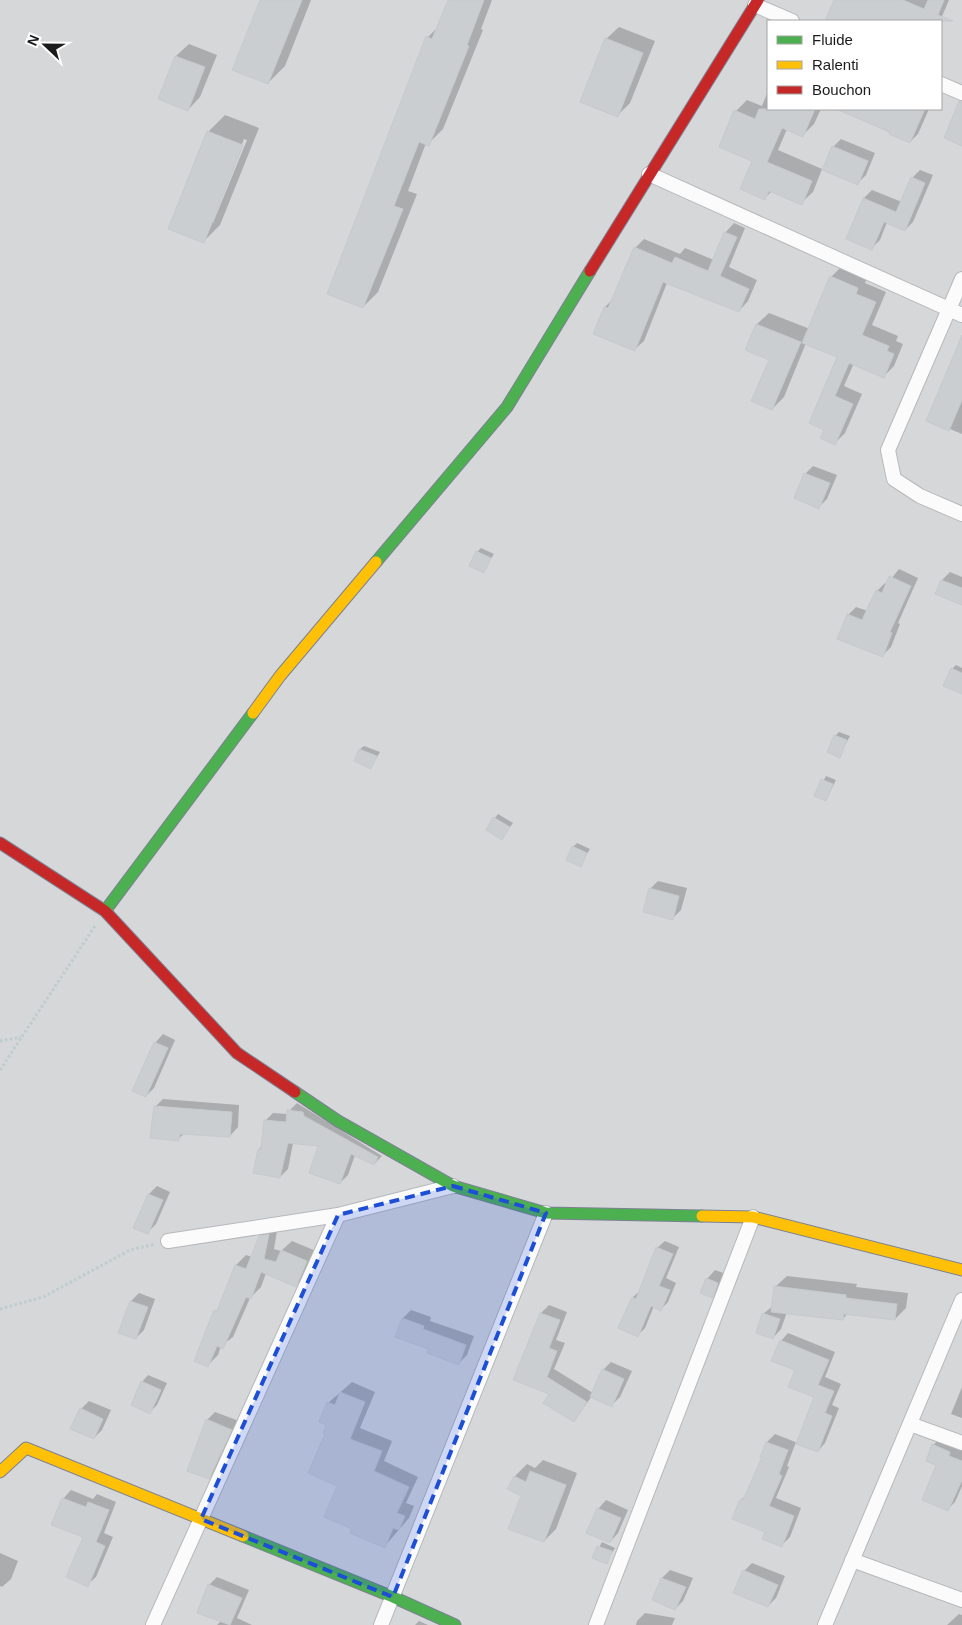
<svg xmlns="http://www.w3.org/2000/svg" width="962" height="1625" font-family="Arial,sans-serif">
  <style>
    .residential { fill: #d5d7d9; fill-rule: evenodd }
    .shadow { fill: #0003; fill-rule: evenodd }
    .building { fill: #cbced0; stroke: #c5cacd }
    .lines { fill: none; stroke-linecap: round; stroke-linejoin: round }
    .street-casing { stroke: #b7b8ba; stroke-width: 16 }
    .fast-casing { stroke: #7d8193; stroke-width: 13 }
    .slow-casing { stroke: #7d8193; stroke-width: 13 }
    .jam-casing { stroke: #7d8193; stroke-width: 13 }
    .path { stroke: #becdcc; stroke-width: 3; stroke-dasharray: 2.5 2.5; stroke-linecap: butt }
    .street { stroke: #fbfbfc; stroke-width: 14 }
    .fast { stroke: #4caf50; stroke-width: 11 }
    .slow { stroke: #ffc107; stroke-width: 11 }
    .jam { stroke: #c62828; stroke-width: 11 }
    .marked { fill: #1d4ed8; fill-opacity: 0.2; stroke: #1d4ed8; stroke-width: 4; stroke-dasharray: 10 6; stroke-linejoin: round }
  </style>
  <rect width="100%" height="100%" fill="#e4e7ea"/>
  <path class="residential" d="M0,0H962V1625H0ZM768,21H941V109H768Z"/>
  <path class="shadow" d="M262,0H311L285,66L268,83Z
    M449,0H492L481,29L483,30L443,129L428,144L426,143L408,191L417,194L378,292L363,307L428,37L439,26Z
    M836,0H949L940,21H834L828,19Z
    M619,27L655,41L630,103L617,116L606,39Z
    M189,44L217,55L200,97L188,110L160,99L176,56Z
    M768,91V109H821L814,124L803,135L787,129L778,150L822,169L813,192L801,203L772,191L765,198L736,111L747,100L762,106Z
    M849,109H929L918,134L910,142L847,112Z
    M225,115L259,128L220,225L203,242L208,132ZM244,139L247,140L213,223H210Z
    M841,139L875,153L866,175L858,183L833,147Z
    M920,170L933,175L913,222L905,230L887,222L880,240L872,248L847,238L864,198L872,190L902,202L912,178Z
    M734,223L745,228L729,267L757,280L748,301L739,311L667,283L644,341L634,350L605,307L612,300L635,248L644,239L680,254L685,248L714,260L725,233Z
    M841,267L867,278L865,283L886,292L872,325L898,336L896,341L903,344L894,366L884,376L854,363L844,386L862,394L845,433L835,443L825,429L838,357L806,343L784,397L772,409L770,359L747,349L757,324L769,313L810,329L831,277Z
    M962,337V434L928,420Z
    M813,466L837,475L827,499L819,507L805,474Z
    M481,548L494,554L483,571L477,552Z
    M899,569L918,578L898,623L900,624L891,647L882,656L848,615L856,607L868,611L877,591L885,583L887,584Z
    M950,572L962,577V601L942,580Z
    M956,665L962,668V688L952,669Z
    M839,732L850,736L839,756L835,736Z
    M364,746L380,752L371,767L360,749Z
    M826,776L836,780L826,800L815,796Z
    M498,814L513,823L502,838L487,829Z
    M577,843L590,849L580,865L573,847Z
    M658,881L687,888L681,910L673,918L650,889Z
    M163,1034L175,1040L154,1088L146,1096L155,1043Z
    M163,1099L239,1105L238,1127L230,1136L185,1133L178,1139L155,1107Z
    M297,1103L382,1156L374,1164L355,1155L348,1175L340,1183L320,1145L293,1143L288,1169L280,1177L259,1149L262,1146L265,1121L273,1113L288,1114L289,1111Z
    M157,1186L170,1192L156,1224L148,1232L149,1194Z
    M278,1225L274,1249L281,1251L292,1241L316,1251L306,1275L296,1285L266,1273L261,1287L250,1298L233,1337L221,1346L218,1355L208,1365L216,1311L220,1306L236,1265L246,1255L252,1257L260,1237L271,1226Z
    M665,1241L679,1247L666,1278L676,1283L668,1302L661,1309L654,1306L645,1328L638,1335L620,1327L633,1297L641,1290L657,1248Z
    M715,1270L726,1274L720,1288L712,1296L707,1279Z
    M787,1276L857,1284L856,1287L908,1293L906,1308L895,1319L848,1313L843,1319L787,1312L781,1329L773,1338L763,1314L773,1306L775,1287Z
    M139,1293L155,1299L144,1330L136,1338L131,1301Z
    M549,1305L567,1312L556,1340L565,1343L554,1369L593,1393L603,1370L611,1362L632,1371L620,1397L612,1405L592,1396L574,1421L551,1394L515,1379L541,1313Z
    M411,1310L431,1317L430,1321L474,1336L467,1355L458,1364L430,1348L403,1318Z
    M788,1333L835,1352L825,1377L841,1384L832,1405L839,1408L825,1443L818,1451L796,1442L787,1466L789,1467L776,1498L801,1508L790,1537L782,1545L766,1532L741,1500L748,1493L764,1457L761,1456L767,1442L775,1434L798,1443L816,1397L796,1370L781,1341Z
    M148,1375L167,1383L157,1405L150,1412L142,1382Z
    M352,1382L375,1392L360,1428L392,1441L384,1461L418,1477L406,1503L414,1506L409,1518L385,1546L353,1529L339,1485L327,1434L328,1403Z
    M962,1387V1418L951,1414Z
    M89,1401L111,1410L102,1430L94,1438L81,1409Z
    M215,1412L239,1421L217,1469L209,1478L207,1420Z
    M941,1438L957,1444L955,1448L962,1451V1486L955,1502L948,1509L933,1445Z
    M543,1460L577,1473L556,1529L544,1541L522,1495L509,1489L515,1476L527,1464L535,1468Z
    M71,1490L93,1499L97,1494L116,1502L104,1533L113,1537L96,1577L87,1585L84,1536L63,1499Z
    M606,1500L628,1510L618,1533L610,1542L598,1509Z
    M602,1542L615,1548L606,1562L594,1557Z
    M0,1553L18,1561L11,1579L2,1587L0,1586Z
    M752,1563L785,1576L776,1598L768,1606L744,1571Z
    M670,1570L693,1578L683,1601L675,1609L654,1599L662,1578Z
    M217,1577L249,1590L237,1618L252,1625H217L221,1621L209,1585Z
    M645,1613L675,1618L672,1625H636L637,1621Z
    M959,1614L962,1615V1625H947Z
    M419,1621L428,1625H415Z"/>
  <path class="building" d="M260,0H302L268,84L232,70Z
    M448,0H484L467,45L469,46L429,146L419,142L394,206L403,209L363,308L327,294L426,36L432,39Z
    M834,0H903L924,9L928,0H944L938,15L953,21H825Z
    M605,38L643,53L618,117L580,102Z
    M175,56L205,67L188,111L158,99Z
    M959,101L962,102V146L944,138Z
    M759,109H815L803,137L782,128L767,162L812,181L802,205L769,191L765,200L740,189L752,161L719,147L734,110L755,119Z
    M836,109H925L910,143L889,134L890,132Z
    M207,131L243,145L204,243L168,229Z
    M832,146L868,161L858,185L822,170Z
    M911,177L925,183L905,231L884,222L872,250L846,239L863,198L896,212Z
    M724,232L737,237L720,276L749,289L739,312L663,282L635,351L593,334L604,307L608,308L634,247L672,263L675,257L708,271Z
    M830,276L858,288L856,294L876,302L862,335L889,346L887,351L894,354L884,378L849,363L835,396L853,404L835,445L820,438L824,430L809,423L837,357L802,343Z
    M756,324L801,342L772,410L751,401L769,360L745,350Z
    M962,335V400L949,431L926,421Z
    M804,473L830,483L819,509L794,498Z
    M476,551L491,558L484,573L469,566Z
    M889,576L911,586L890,632L892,633L883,657L837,639L847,614L862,620L876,590L882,593Z
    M941,580L962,588V605L935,594Z
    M951,668L962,673V694L943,686Z
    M834,735L847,740L840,758L827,752Z
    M359,749L377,756L371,769L354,761Z
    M821,779L833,784L826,801L814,796Z
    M493,817L510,827L502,840L486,830Z
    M572,846L587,853L581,867L566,860Z
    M649,888L679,896L673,920L643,912Z
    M154,1042L168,1048L146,1097L132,1091Z
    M154,1106L232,1112L230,1137L180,1134L179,1141L150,1138Z
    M287,1110L303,1112L304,1116L378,1157L374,1165L351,1154L340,1184L309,1173L318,1146L288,1143L280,1178L253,1173L258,1149H261L264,1120L286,1122Z
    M148,1194L163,1200L148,1234L133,1228Z
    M269,1234L264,1259L276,1262L281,1250L307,1261L296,1287L261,1272L251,1299L246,1297L223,1349L217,1346L208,1367L194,1361L214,1310L217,1311L235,1265L246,1269L259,1236Z
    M656,1247L673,1254L659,1286L670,1290L661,1311L651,1306L638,1337L618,1328L632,1297L636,1299Z
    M706,1278L718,1283L713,1298L700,1293Z
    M774,1286L846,1295V1298L897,1304L895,1320L844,1314L843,1320L771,1312Z
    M130,1301L148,1307L136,1339L118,1333Z
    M540,1313L560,1320L549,1348L557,1351L547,1377L587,1402L574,1422L543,1403L549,1394L513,1380Z
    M762,1313L780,1319L773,1339L756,1333Z
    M402,1318L424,1326L423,1329L466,1345L459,1365L427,1353L428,1349L395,1337Z
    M780,1340L829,1360L818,1385L834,1391L825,1413L832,1416L818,1452L796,1444L814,1397L788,1387L795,1370L771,1361Z
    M602,1369L624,1379L612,1407L590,1397Z
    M141,1381L161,1390L150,1414L131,1405Z
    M340,1392L365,1402L350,1439L382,1451L374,1471L409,1487L397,1513L405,1516L399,1530L393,1528L385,1548L350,1533L352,1529L324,1517L337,1486L308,1473L325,1434L323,1433L326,1425L319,1422L327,1402L335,1405Z
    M80,1408L103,1419L94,1439L70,1429Z
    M206,1419L232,1430L209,1479L187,1471Z
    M766,1442L788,1450L779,1474L782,1476L769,1506L794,1516L782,1547L762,1539L765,1532L732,1519L740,1499L743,1500L762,1457H760Z
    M932,1444L950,1452L949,1456L962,1461V1480L948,1511L922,1500L936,1465L926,1461Z
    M530,1471L566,1485L544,1542L508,1529L521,1496L507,1489L514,1476L526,1482Z
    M62,1498L86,1507L88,1502L109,1510L96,1542L105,1546L88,1587L66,1577L83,1537L51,1525Z
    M597,1508L621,1518L610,1543L586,1533Z
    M597,1546L612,1551L607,1564L592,1558Z
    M743,1570L778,1585L768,1607L733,1593Z
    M661,1578L686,1587L675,1610L652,1600Z
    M208,1584L242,1598L230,1625L197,1613Z"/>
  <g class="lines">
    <g class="street-casing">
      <path id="street" d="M755,5L792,21
        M941,84L962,93
        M649,174L962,315
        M962,279L888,450L894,479L920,496L962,514
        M168,1241L338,1215L453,1186
        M910,1424L962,1443
        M852,1560L962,1600
        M153,1625L338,1215
        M381,1625L546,1213
        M596,1625L753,1217
        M825,1625L962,1300"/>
    </g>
    <g class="fast-casing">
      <path id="fast" d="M376,562L507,407L590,271
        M105,911L253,713
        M295,1092L338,1121L453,1186L546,1213L702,1216
        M243,1536L393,1597L455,1625"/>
    </g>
    <g class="slow-casing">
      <path id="slow" d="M253,713L280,676L376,562
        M702,1216L753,1217L962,1270
        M0,1472L26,1448L243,1536"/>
    </g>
    <g class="jam-casing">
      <path id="jam" d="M590,271L758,0
        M0,843L105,911L237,1053L295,1092"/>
    </g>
    <path class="path" d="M0,1041L21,1037
      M0,1070L95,926
      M0,1309L43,1297L130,1250L156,1244"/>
    <use href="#street" class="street"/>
    <use href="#fast" class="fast"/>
    <use href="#slow" class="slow"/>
    <use href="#jam" class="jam"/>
  </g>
  <path class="marked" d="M453,1186L546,1213L393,1597L201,1519L338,1215Z"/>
  <rect x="767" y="20" width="175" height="90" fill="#ffffff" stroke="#a4a4a4"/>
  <rect x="777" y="36" width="25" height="8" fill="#4caf50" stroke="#a4a4a4"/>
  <text x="812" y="45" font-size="15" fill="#1b1b1b">Fluide</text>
  <rect x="777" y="61" width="25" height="8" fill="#ffc107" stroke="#a4a4a4"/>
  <text x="812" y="70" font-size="15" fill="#1b1b1b">Ralenti</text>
  <rect x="777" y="86" width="25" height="8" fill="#c62828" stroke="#a4a4a4"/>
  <text x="812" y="95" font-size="15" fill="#1b1b1b">Bouchon</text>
  <g transform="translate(45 45) rotate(292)" stroke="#ffffff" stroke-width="4" paint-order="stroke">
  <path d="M0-4L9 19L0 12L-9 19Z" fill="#1b1b1b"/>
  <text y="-8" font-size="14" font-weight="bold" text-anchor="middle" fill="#1b1b1b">N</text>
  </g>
</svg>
